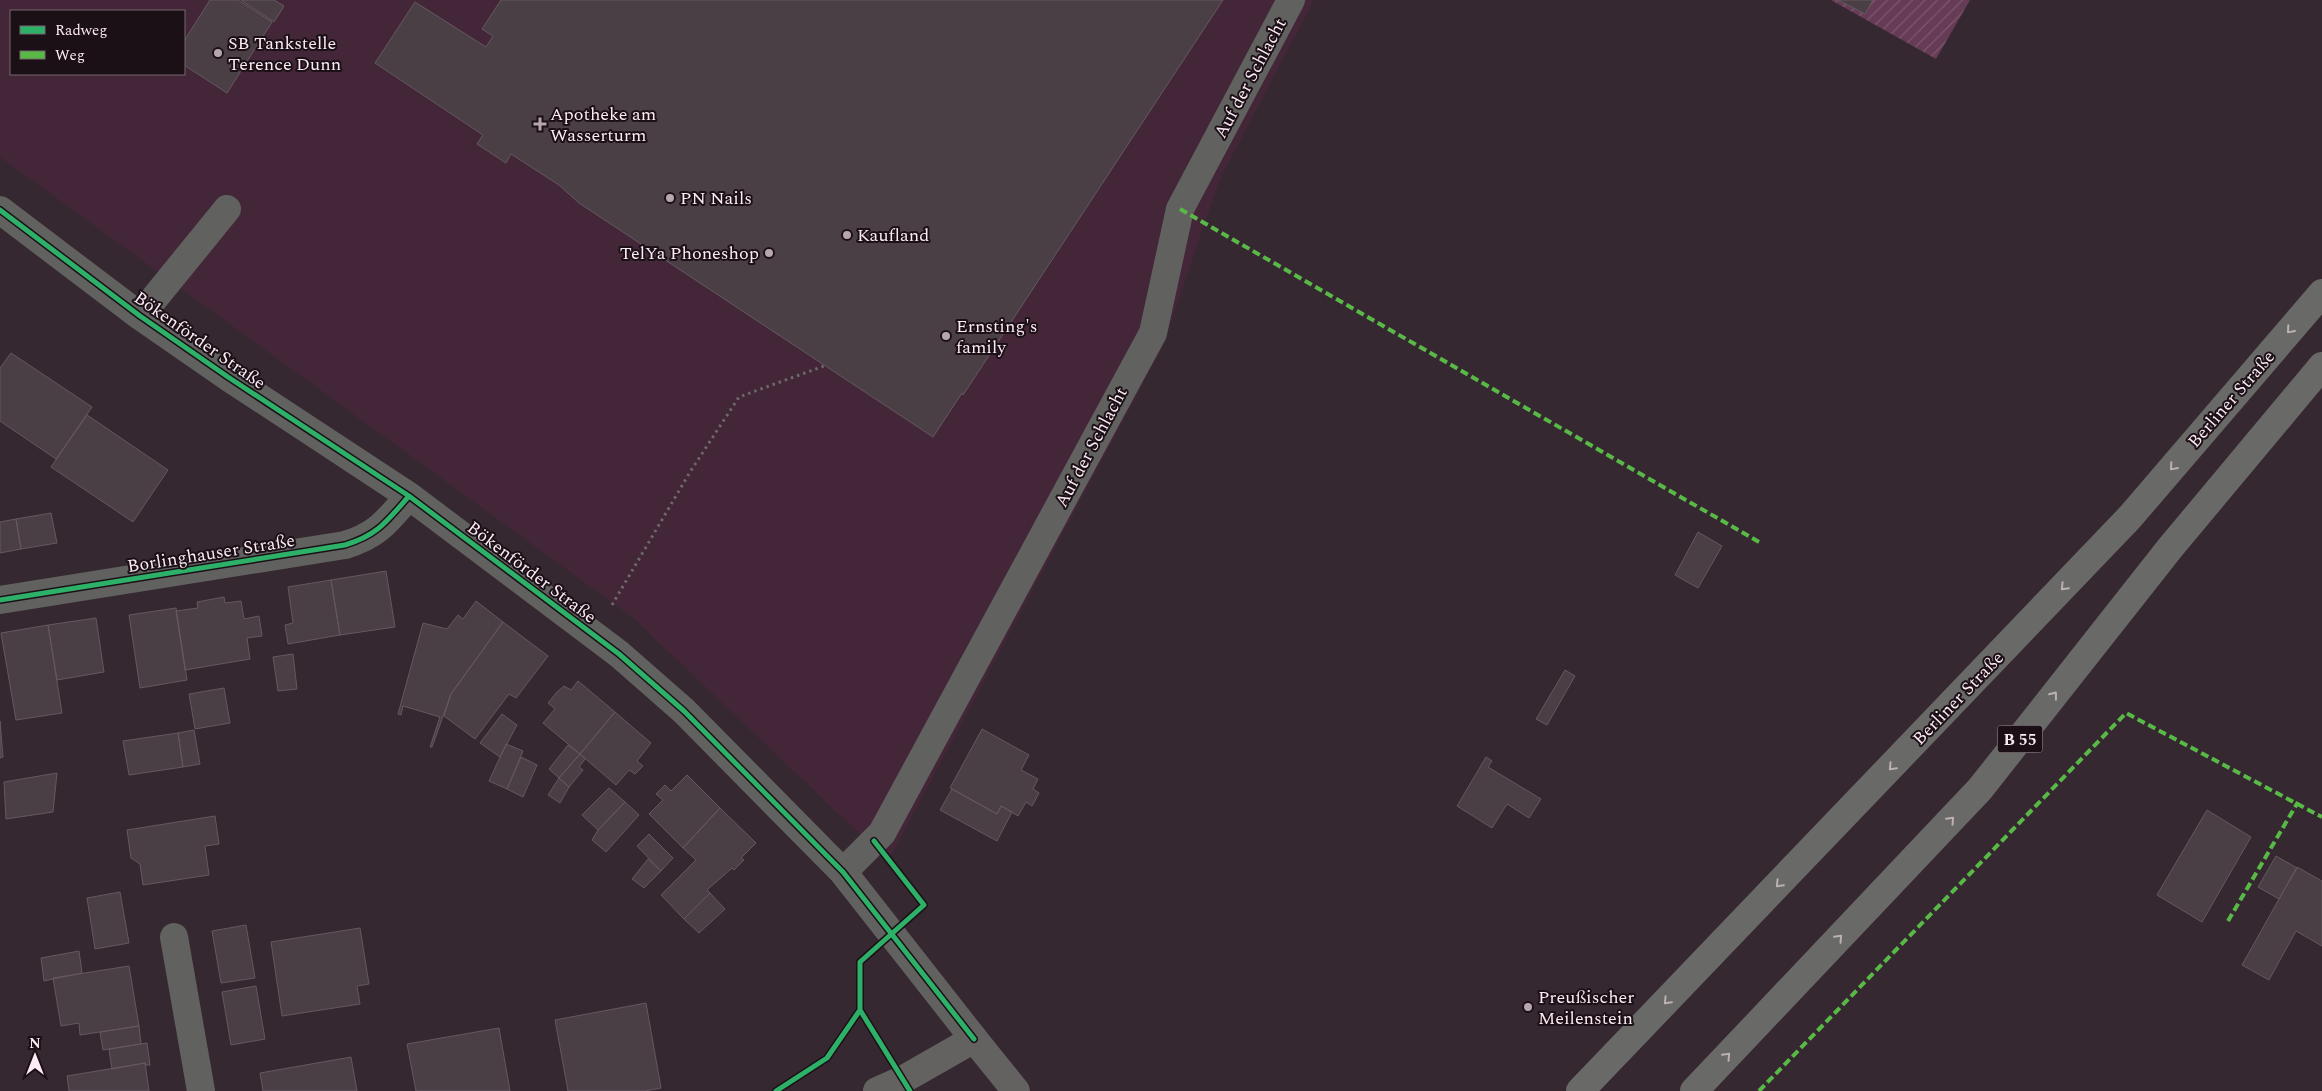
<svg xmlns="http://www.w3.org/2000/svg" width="2322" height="1091" font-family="Spectral,serif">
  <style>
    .built { fill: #442639; fill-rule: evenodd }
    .garden { fill: url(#garden-furrows) }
    .building { fill: #4b3f46; stroke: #655860 }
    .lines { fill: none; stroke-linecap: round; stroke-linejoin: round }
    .path { stroke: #6d696a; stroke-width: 3; stroke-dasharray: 2.5 4; stroke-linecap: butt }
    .minor { stroke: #616260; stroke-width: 28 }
    .major { stroke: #646261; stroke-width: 28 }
    .highway { stroke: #696967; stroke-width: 28 }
    .quiet { stroke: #58b947; stroke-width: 4; stroke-dasharray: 8 4; stroke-linecap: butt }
    .cycleway-casing { stroke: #1c1017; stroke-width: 8 }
    .cycleway { stroke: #2db169; stroke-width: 5 }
    .oneway { stroke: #bab0b5 }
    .poi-dot { fill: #b7a6b0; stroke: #1c1017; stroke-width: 2 }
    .labels { text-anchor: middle; stroke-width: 4; stroke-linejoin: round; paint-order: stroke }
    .shield { fill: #1c1017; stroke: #b9a9b2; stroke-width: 1 }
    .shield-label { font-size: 16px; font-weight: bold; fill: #fceaf4 }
    .poi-label { font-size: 18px; fill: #fceaf4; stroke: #1c1017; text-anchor: start }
    .street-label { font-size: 18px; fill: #fceaf4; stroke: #1c1017 }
  </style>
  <defs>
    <pattern id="garden-furrows" width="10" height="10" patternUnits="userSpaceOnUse" patternTransform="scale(1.25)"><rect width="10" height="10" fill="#663b55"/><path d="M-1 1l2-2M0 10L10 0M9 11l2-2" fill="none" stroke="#7d586e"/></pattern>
  </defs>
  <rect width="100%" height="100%" fill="#362831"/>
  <path class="built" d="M0,0H1314L1220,179L1162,348L888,861L632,617L0,157ZM11,11H184V74H11Z"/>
  <path class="garden" d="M1831,0H1970L1936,59Z"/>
  <path class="building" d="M210,0H238L272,22L227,93L184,65V41Z
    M241,0H274L284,6L274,22Z
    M501,0H1223L963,395L962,393L933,437L579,203L559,185L511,154L506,163L477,144L483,135L375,63L415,2L486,47L493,36L482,29Z
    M1838,0H1873L1865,14Z
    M11,353L92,407L56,459L0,421V368Z
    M87,415L168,470L133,522L51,467Z
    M51,513L57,543L21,549L16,519Z
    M16,519L21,549L0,553V522Z
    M1698,532L1722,546L1698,588L1675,575Z
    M386,571L395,627L340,635L331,580Z
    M331,580L340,635L288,644L285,625L293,623L288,587Z
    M224,597L225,603L241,601L244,619L259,616L262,636L247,638L250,659L185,670L176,611L198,608L197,602Z
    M476,601L503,622L451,694L432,747H430L440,717L403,706L401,715L398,714L423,623L447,629L458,615L463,619Z
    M176,608L187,680L140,688L129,615Z
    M96,618L104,672L57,680L48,625Z
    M503,622L548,656L516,698L509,694L475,739L444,716L451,694Z
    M48,625L62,713L16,720L1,633Z
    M293,654L297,689L278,691L273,657Z
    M1565,670L1575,676L1547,725L1536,719Z
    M578,681L615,712L580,754L543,723L555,709L548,703L557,692L564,686L571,690Z
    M224,688L230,723L195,729L189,694Z
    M615,712L651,743L637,761L643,766L635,774L629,770L616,785L580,754Z
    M502,714L517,725L500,757L480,743Z
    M0,721L3,757L0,758Z
    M982,729L1029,755L1021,770L1038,779L1033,789L1039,793L1032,806L1026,802L1018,816L1001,806L997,814L950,788Z
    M194,730L200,764L183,767L178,733Z
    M178,733L183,767L129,775L123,741Z
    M506,744L523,751L507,789L489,781Z
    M568,745L580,754L559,778L549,769Z
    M580,754L585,759L579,767L583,770L569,787L559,778Z
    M521,757L537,765L523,797L507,789Z
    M1486,757L1492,761L1488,767L1541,799L1529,818L1507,804L1492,828L1457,806Z
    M57,773L53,812L6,819L4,782Z
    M687,775L720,808L683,848L649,814L663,800L656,794L665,785L671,791Z
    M559,778L569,787L560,803L548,795Z
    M609,788L625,802L598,830L582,815Z
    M952,789L997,814L1001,806L1012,812L997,841L940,810Z
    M625,802L639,815L606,852L592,840L598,830Z
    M720,808L756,843L741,858L744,860L734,870L732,868L707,890L710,893L684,919L661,895L696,860L683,848Z
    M2207,810L2251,837L2202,922L2157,895Z
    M215,816L219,844L205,846L209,875L143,885L140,864L131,858L127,830Z
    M649,834L673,858L661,871L637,846Z
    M2276,856L2297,868L2279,899L2258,887Z
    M648,859L661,871L644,888L632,879Z
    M2297,867L2322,881V946L2296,931L2269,980L2242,965Z
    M120,892L129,943L95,949L87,898Z
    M710,893L725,909L699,933L684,919Z
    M246,925L255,978L221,983L212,931Z
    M360,928L369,984L357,986L360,1004L282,1016L271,942Z
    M79,951L82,973L44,981L41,958Z
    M129,966L139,1026L80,1035L79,1023L61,1026L53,978Z
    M256,986L265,1039L231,1045L222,992Z
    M646,1003L661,1088L645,1091H568L555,1020Z
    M139,1026L141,1044L103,1050L100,1032Z
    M499,1028L510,1091H416L407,1044Z
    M147,1043L150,1065H145V1063L112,1069L109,1049Z
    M351,1057L357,1091H263L260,1073Z
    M145,1063L149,1091H69L67,1076Z"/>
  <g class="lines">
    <path class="path" d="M612,605L690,472L739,397L824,366"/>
    <path class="minor" d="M0,210L140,316L228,377L409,496L619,654L684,711L843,872L974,1039
      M140,316L227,209
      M0,600L345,545C378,535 387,521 409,496
      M843,872L882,833L1153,333L1180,209L1291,0
      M174,937L201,1091"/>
    <path class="major" d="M877,1091L904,1079L974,1039L1016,1091"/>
    <path class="highway" d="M1580,1091L2130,517L2322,293
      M1694,1091L1980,789L2170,548L2322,366"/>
    <path class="quiet" d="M1180,209L1759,542
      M2228,921L2298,802
      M1759,1091L2126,713L2322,817"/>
    <g class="cycleway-casing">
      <path id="cycleway" d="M0,210L140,316L228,377L409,496L619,654L684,711L843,872L974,1039
        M0,600L345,545C378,535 387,521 409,496
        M874,841L924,905L860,962V1010L910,1091
        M776,1091L827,1058L860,1010"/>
    </g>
    <use href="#cycleway" class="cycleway"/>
  </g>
  <defs><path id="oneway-chevron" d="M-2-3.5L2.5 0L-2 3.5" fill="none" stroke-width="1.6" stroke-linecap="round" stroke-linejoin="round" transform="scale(1.25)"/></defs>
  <g class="oneway">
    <use href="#oneway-chevron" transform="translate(2290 330) rotate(131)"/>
    <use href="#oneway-chevron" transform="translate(2173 467) rotate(131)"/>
    <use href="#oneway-chevron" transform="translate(2064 587) rotate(134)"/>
    <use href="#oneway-chevron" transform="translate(2054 695) rotate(-52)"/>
    <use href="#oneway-chevron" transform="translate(1892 767) rotate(134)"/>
    <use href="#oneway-chevron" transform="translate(1951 820) rotate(-47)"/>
    <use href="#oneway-chevron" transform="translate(1779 884) rotate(134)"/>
    <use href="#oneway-chevron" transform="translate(1839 938) rotate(-47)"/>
    <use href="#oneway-chevron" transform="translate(1667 1001) rotate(134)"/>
    <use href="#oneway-chevron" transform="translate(1727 1056) rotate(-47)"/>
  </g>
  <g class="poi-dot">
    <circle cx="218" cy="53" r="5"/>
    <path d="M537.5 116.5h5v5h5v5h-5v5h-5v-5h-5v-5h5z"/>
    <circle cx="670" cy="198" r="5"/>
    <circle cx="847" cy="235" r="5"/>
    <circle cx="769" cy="253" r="5"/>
    <circle cx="946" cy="336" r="5"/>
    <circle cx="1528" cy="1007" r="5"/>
  </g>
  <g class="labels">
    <rect class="shield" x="1997.5" y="725.5" width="45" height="27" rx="4"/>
    <g class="shield-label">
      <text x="2020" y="745">B 55</text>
    </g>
    <g class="poi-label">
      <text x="228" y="49">SB Tankstelle<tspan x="228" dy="21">Terence Dunn</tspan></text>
      <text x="550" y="120">Apotheke am<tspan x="550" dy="21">Wasserturm</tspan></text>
      <text x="680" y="204">PN Nails</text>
      <text x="857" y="241">Kaufland</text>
      <text x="759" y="259" text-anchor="end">TelYa Phoneshop</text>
      <text x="956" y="332">Ernsting's<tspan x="956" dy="21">family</tspan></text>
      <text x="1538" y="1003">Preußischer<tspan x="1538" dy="21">Meilenstein</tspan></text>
    </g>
    <g class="street-label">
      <text transform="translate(1250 78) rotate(-62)" y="6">Auf der Schlacht</text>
      <text transform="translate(200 340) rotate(35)" y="6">Bökenförder Straße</text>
      <text transform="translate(2231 399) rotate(-49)" y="6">Berliner Straße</text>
      <text transform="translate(1091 447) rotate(-62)" y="6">Auf der Schlacht</text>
      <text transform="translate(211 553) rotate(-9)" y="6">Borlinghauser Straße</text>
      <text transform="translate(532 572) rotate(37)" y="6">Bökenförder Straße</text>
      <text transform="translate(1958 698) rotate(-46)" y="6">Berliner Straße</text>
    </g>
  </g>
  <rect x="10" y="10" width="175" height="65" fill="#1c1017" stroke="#76676f"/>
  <rect x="20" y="26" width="25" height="8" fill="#2db169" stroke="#76676f"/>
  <text x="55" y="35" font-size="15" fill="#fceaf4">Radweg</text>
  <rect x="20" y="51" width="25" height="8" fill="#58b947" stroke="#76676f"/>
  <text x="55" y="60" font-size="15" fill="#fceaf4">Weg</text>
  <g transform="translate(35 1056)" stroke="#1c1017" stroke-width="4" paint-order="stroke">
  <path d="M0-4L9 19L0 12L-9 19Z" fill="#fceaf4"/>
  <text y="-8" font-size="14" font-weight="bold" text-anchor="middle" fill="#fceaf4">N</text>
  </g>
</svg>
